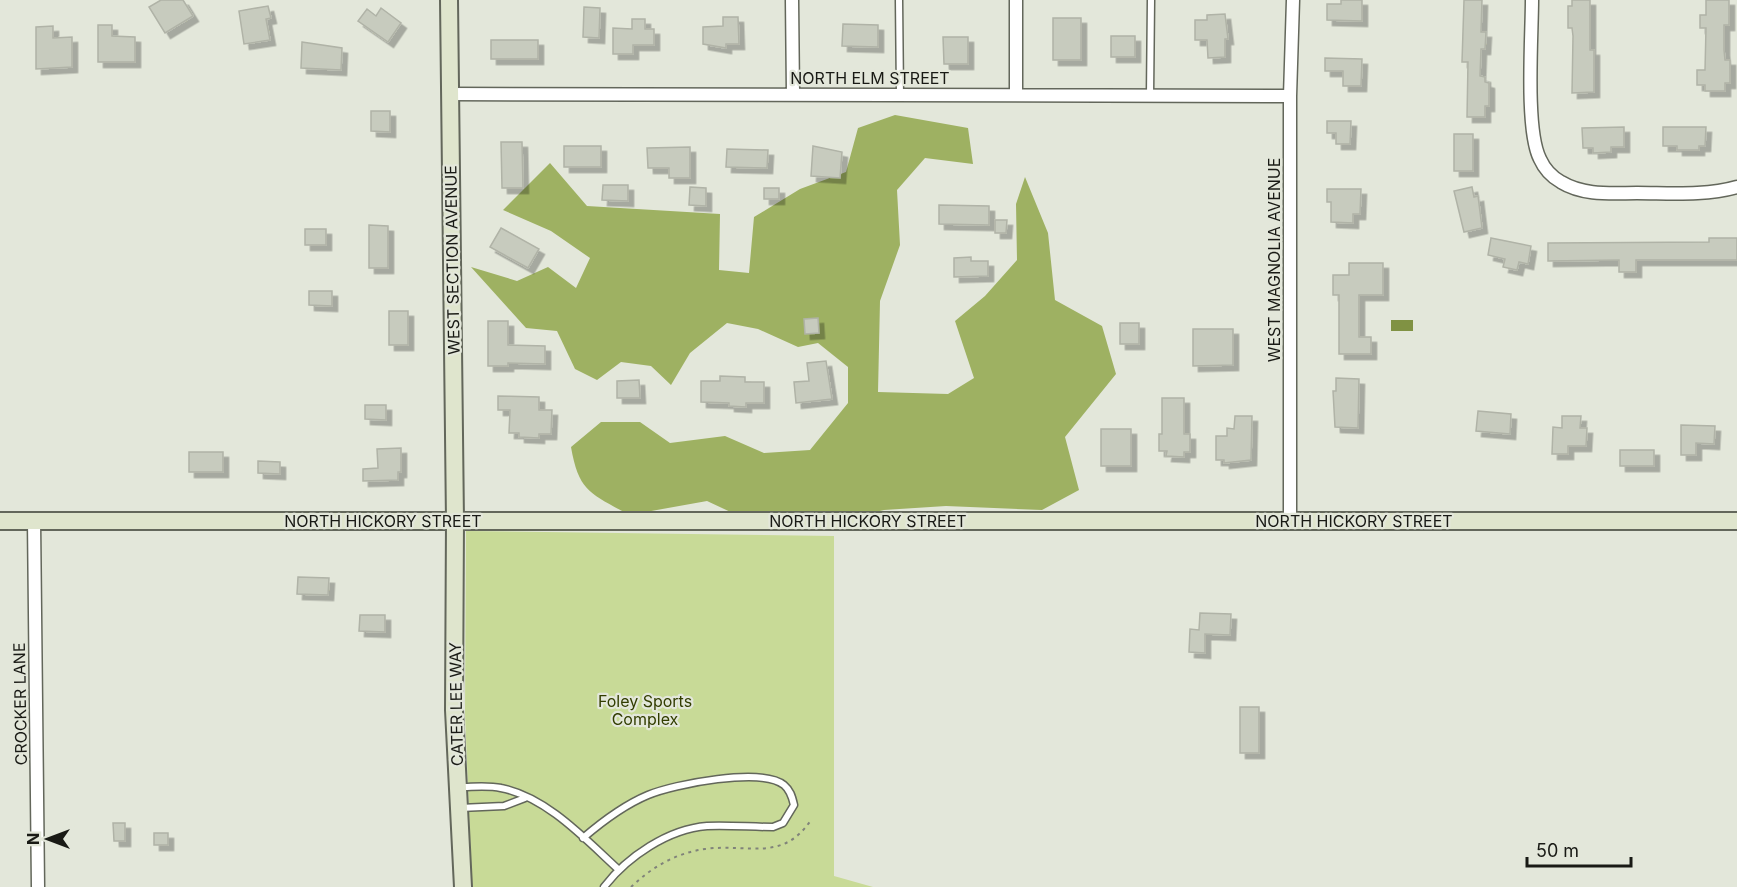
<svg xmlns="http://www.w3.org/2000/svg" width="1737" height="887" font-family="Inter,sans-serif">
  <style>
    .green { fill: #c8da97 }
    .forest { fill: #9eb162 }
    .water { fill: #809243 }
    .building { fill: #c7cbbe; stroke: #b0b3a7; stroke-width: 1.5; filter: url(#shadow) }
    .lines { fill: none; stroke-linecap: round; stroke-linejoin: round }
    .lane-casing { stroke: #63675b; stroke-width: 9 }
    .street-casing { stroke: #63675b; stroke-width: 15 }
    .secondary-casing { stroke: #63675b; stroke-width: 20 }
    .path { stroke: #80837a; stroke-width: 2; stroke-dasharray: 3 4.5; stroke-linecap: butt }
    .lane { stroke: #fff; stroke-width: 6 }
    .street { stroke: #fff; stroke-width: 12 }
    .secondary { stroke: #dfe5cd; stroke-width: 16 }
    .labels { text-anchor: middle; stroke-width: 4.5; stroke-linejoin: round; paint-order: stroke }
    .street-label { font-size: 16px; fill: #191a15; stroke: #e3e7da }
    .park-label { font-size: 16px; fill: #323d00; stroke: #e3e7da }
  </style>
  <defs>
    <filter id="shadow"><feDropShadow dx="5.5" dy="5.5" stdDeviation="0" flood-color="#0004"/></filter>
  </defs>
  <rect width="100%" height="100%" fill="#e3e7da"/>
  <path class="green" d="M466,531L834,536V876L873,887H472L465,713Z"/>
  <path class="forest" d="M895,115L968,128L973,164L925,158L897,190L900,245L880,301L878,392L948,394L974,378L955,321L985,296L1017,260L1016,204L1025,177L1048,233L1055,300L1102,326L1116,374L1065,437L1079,490L1042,510L946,506L884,510L812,527L737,515L707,501L629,515C591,493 579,493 571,447L601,422H640L670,443L725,436L764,453L810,450L848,403V367L818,343L798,347L758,329L727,323L690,353L671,385L651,366L621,362L597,380L575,369L557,331L526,328L471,267L517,281L548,267L576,288L590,258L551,231L503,210L550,163L587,206L720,214L719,270L749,273L754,217L800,189L846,172L858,128Z"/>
  <path class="water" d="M1391,320H1413V331H1391Z"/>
  <path class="building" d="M161,0H183L193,16L165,33L149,7Z
    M1341,0H1362V21L1327,20V4H1341Z
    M1464,0H1482L1481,32H1486L1485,49H1481L1480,76L1485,77V82L1489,83V106H1485V117H1467L1468,62H1462Z
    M1572,0H1590V50H1594V92L1572,93L1573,36L1572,28H1568V6H1572Z
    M1706,0H1729V25H1724V50L1725,60H1730V83H1725V91H1705V85H1697V70H1705L1706,28H1700V15H1706Z
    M268,6L271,18L266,19L270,40L244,44L239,11Z
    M584,7L600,8L599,38L583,37Z
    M381,8L401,23L388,42L358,21L367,9L376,16Z
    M1225,14L1228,39H1225V57L1208,58L1207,40H1195V20H1207V15Z
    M723,17H738L739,44H726V48L703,44V27L723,26Z
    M1053,18H1081V60H1053Z
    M632,19H645V29H654V45H633V54H613V28L632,29Z
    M843,24L878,25V47L842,46Z
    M98,25H112V36L135,37V62H98Z
    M53,26V38L72,37V67L36,69V27Z
    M1111,36H1135V57H1111Z
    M943,37H968V64H944Z
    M491,40H538V59H491Z
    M302,42L342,48L341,70L301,68Z
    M1325,58L1362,59L1361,86H1343V71H1325Z
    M371,111H390V132L371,131Z
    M1327,121H1351L1350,144H1336V133H1327Z
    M1624,127V147H1611V152L1593,153V148H1583L1582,128Z
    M1663,127H1706L1705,146H1699V150H1677V146H1663Z
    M1454,134H1473V171H1454Z
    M501,142H522L523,188H502Z
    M564,146H601V167H564Z
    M813,146L842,152L840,178L811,176Z
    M690,147V178H669V168H648L647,148Z
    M727,149L768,150L767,168L726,167Z
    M603,185H628V201L602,200Z
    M690,187L706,188V206L689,205Z
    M1472,187L1474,197L1478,196L1482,228L1464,232L1454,191Z
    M764,188H779V199H764Z
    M1327,189H1361L1360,214H1353V223L1331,222V202H1327Z
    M939,205L989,206V225L939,224Z
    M995,220H1007L1006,233H995Z
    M369,225L388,226V268H369Z
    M501,228L539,249L528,268L490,247Z
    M305,229H326V245H305Z
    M1491,238L1531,246L1528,264L1519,262L1517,270L1503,267L1505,259L1488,255Z
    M1709,238H1737V260H1636V272H1619V260L1548,261V243L1709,242Z
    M971,257V261H988V276L954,277V258Z
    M1349,263H1383V295H1359V337H1371V354H1339V295H1333V275H1349Z
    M309,291H332V306L309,305Z
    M389,311H408V345H389Z
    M818,318L819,333L805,334L804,319Z
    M488,321H508V345L545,346V364L508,363V366H488Z
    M1120,323H1139V344H1120Z
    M1193,329H1233V365L1193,366Z
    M826,361L832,399L796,403L794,382L809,381L807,363Z
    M720,376L745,377V382H764V403H746V407L729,406V403L701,402V381H720Z
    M1336,378L1359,379L1358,428L1335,427L1333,391H1336Z
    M639,380L640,398H617V381Z
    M498,396L539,397V410H552L551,434H539V438L519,437V433H509L510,410H498Z
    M1162,398H1184V434H1190V452H1184V457L1166,456L1167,451H1159V434H1162Z
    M365,405H386V420L365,419Z
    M1478,411L1511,414L1510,434L1476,431Z
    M1235,416H1252L1251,460L1224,463V460H1216V436H1227V428L1234,429Z
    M1562,416H1581L1580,428H1587L1586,446H1568V454H1552L1553,427L1562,428Z
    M1681,425L1715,426L1714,444L1696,443V455H1681Z
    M1101,429H1131V466H1101Z
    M401,448V472H398V480L363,481V469L378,468L377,449Z
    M1620,450H1654V466H1620Z
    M189,452H223V472H189Z
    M258,461L280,462V474L258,473Z
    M298,577L329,578L328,595L297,594Z
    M1200,613L1231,614L1230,635L1205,634V653L1189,652L1190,629L1199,630Z
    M360,615H385V632L359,631Z
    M1240,707H1259V753H1240Z
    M113,823H125V841H114Z
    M154,833H168V845H154Z"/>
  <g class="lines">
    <g class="lane-casing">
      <path id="lane" d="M899,0L900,95
        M1150,95L1151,0
        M459,787C473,787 488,785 501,788C547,797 586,840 619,870
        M460,808L504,806L525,798
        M583,838C604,820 624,805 648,795C674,784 762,767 784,785C790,790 792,796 794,805L783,823L773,827C751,827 729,825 707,826C668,829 627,857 604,887"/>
    </g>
    <g class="street-casing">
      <path id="street" d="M792,0L793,94
        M1016,0V95
        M1532,0C1532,36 1525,130 1540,159C1544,168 1552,177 1561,182C1584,196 1612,193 1637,193C1669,193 1706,196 1737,187
        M450,94L1290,96
        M34,521L38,887
        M1290,521V96L1293,0"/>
    </g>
    <g class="secondary-casing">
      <path id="secondary" d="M449,0L455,521L454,710L463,887
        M0,521H1737"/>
    </g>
    <path class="path" d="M631,887C652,867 676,853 705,849C748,843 782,863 811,820"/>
    <use href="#lane" class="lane"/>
    <use href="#street" class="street"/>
    <use href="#secondary" class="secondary"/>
  </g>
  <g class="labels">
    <g class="street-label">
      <text x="870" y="84">NORTH ELM STREET</text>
      <text transform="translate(452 260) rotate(-91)" y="6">WEST SECTION AVENUE</text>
      <text transform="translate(1274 260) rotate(-90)" y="6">WEST MAGNOLIA AVENUE</text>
      <text x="383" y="527">NORTH HICKORY STREET</text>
      <text x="868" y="527">NORTH HICKORY STREET</text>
      <text x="1354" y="527">NORTH HICKORY STREET</text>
      <text transform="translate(20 704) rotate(-91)" y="6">CROCKER LANE</text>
      <text transform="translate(456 704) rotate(-91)" y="6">CATER LEE WAY</text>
    </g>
    <g class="park-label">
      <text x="645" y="707">Foley Sports<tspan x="645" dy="18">Complex</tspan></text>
    </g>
  </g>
  <g transform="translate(48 839) rotate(270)" stroke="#e3e7da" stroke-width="4.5" paint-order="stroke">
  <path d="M0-4.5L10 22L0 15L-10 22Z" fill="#191a15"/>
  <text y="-9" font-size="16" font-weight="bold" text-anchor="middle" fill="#191a15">N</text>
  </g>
  <path d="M1527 857v9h104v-9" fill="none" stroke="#191a15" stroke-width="3"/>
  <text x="1536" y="857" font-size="18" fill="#191a15" stroke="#e3e7da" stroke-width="4.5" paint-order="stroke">50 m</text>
</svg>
